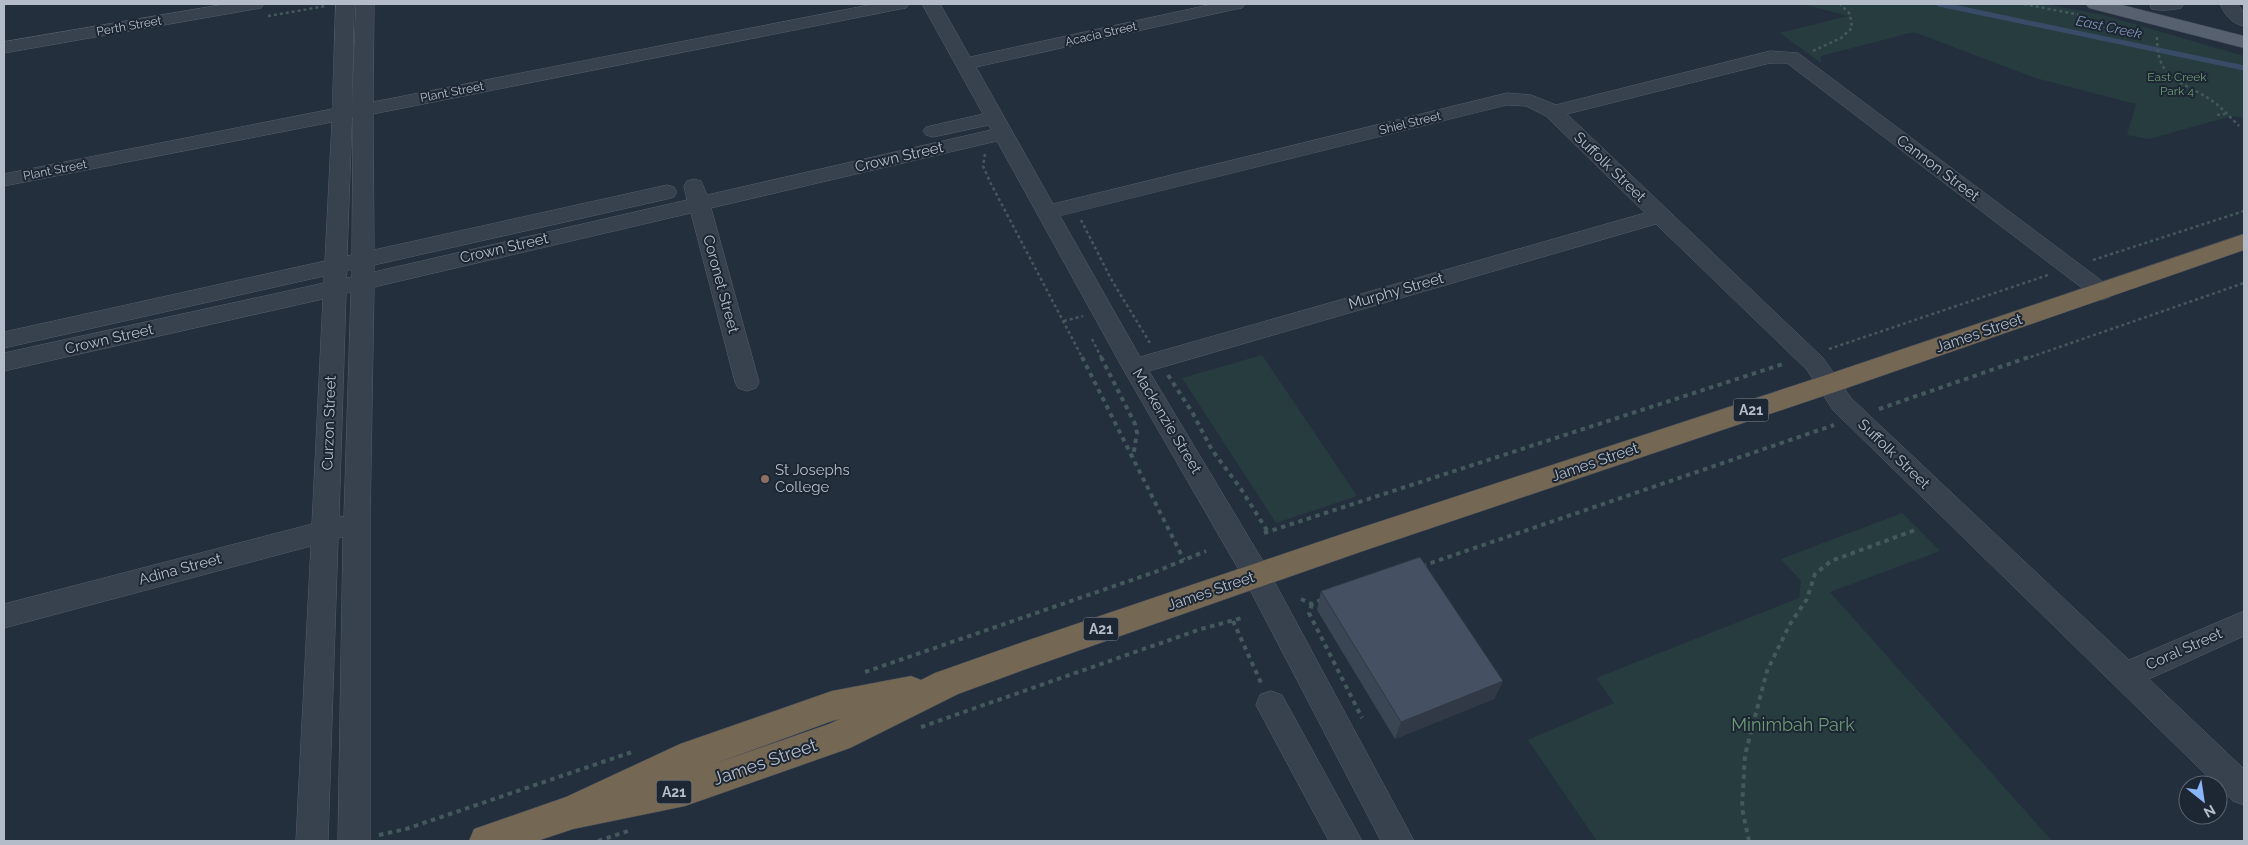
<svg xmlns="http://www.w3.org/2000/svg" width="2248" height="845" font-family="Raleway,sans-serif">
  <style>
    .green { fill: #263c3f }
    .lines { fill: none; stroke-linecap: round; stroke-linejoin: round }
    .stream { stroke: #394c67; stroke-width: 5 }
    .minor-casing { stroke: #565f6c; stroke-width: 1 }
    .major-casing { stroke: #414a57; stroke-width: 1 }
    .highway-casing { stroke: #434c59; stroke-width: 1 }
    .path-far1 { stroke: #44595c; stroke-width: 2.5; stroke-dasharray: 3 3; stroke-linecap: butt }
    .path { stroke: #44595c; stroke-width: 4; stroke-dasharray: 4.5 4.5; stroke-linecap: butt }
    .minor { fill: #38414e; fill-rule: evenodd }
    .major { fill: #56606e; fill-rule: evenodd }
    .highway { fill: #746855; fill-rule: evenodd }
    .wall { fill: #3b4654 }
    .shaded-wall { fill: #303945 }
    .building { fill: #455162; stroke: #303945 }
    .education-dot { fill: #8d6e63; stroke: #1d2633; stroke-width: 2 }
    .labels { text-anchor: middle; stroke-width: 4; stroke-linejoin: round; paint-order: stroke }
    .far-street-label { font-size: 12px; fill: #b4bcc9; stroke: #1d2633 }
    .far-park-label { font-size: 12px; fill: #6b9a76; stroke: #1d2633 }
    .far-water-label { font-size: 14px; font-style: italic; fill: #7c92b1; stroke: #1d2633 }
    .shield { fill: #1d2633; stroke: #878f9c; stroke-width: 1 }
    .shield-label { font-size: 14px; font-weight: bold; fill: #b4bcc9 }
    .street-label { font-size: 15px; fill: #b4bcc9; stroke: #1d2633 }
    .poi-label { font-size: 15px; fill: #b4bcc9; stroke: #1d2633; text-anchor: start }
    .near-park-label { font-size: 18px; fill: #6b9a76; stroke: #1d2633 }
    .near-street-label { font-size: 18px; fill: #b4bcc9; stroke: #1d2633 }
  </style>
  <rect width="100%" height="100%" fill="#242f3e"/>
  <path class="green" d="M1803,4H2046L2103,15L2244,56V118L2232,116L2149,139L2127,135L2136,104L2035,78L1914,32L1821,56V63L1780,33L1848,16Z
    M1262,355L1357,496L1276,523L1182,378Z
    M1902,513L1940,551L1830,592L2052,841H1597L1528,740L1614,703L1596,678L1799,598L1801,581L1781,559Z"/>
  <g class="lines">
    <path class="stream" d="M1939,4L2244,68"/>
    <g class="minor-casing">
      <path id="minor" d="M226,4H264L261,8L255,9L4,53V42Z
        M336,4H354L352,106L356,4H374L373,102L874,4H909L906,8L900,9L373,114L374,250L667,185L674,187L677,192L674,197L667,199L374,265V272L687,200L684,186L687,181L694,179L701,181L707,195L991,130L989,125L933,137L926,135L923,131L926,127L983,114L922,4H940L970,57L1213,4H1245L1242,8L1236,9L976,67L1053,204L1507,93L1531,95L1556,105L1770,51L1798,53L2110,287L2113,292L2110,297L2102,300L2094,297L1787,63H1770L1567,114L1823,358L1851,398L2129,660L2244,611V636L2149,679L2244,769V805L2233,801L1833,410L1807,370L1656,224L1149,371L1267,568L1414,841H1381L1247,584L1122,367L997,141L711,208L759,382L756,388L747,391L738,388L735,382L691,213L374,287L370,523V841H338L343,537L338,538L328,841H296L311,546L4,628V604L312,524L323,299L4,371V353L324,283V276L4,348V332L325,261L332,122L4,186V174L332,109ZM1507,105L1526,106L1546,116L1645,213L1140,357L1060,216ZM353,117L352,255L347,256L352,118ZM352,270V277L346,278L347,271ZM351,292L344,517L339,516L346,294Z
        M2150,4H2184L2181,8C2172,10 2161,11 2152,9Z
        M2220,4H2238L2244,13V26C2232,24 2225,15 2220,4Z
        M1271,691L1282,695L1362,841H1329L1256,705L1260,695Z"/>
    </g>
    <g class="major-casing">
      <path id="major" d="M2086,4H2118L2244,36V48L2089,8Z"/>
    </g>
    <g class="highway-casing">
      <path id="highway" d="M2244,234V250L1838,391L1363,551L1026,669L958,694L850,748L685,806L573,829L537,841H469L474,829L566,797L680,744L832,691L911,676L921,680L935,673L1026,641L1354,530L1820,377ZM840,719L829,724L711,765L832,721Z"/>
    </g>
    <path class="path-far1" d="M2024,4L2080,15
      M268,16L326,6
      M2157,37C2157,83 2183,80 2214,102C2223,109 2231,118 2239,126
      M1813,51L1841,38L1852,28L1850,14L1840,4
      M2217,115L2225,114
      M985,154L983,166L990,182L1083,359
      M1081,220L1111,279L1150,343
      M2093,260L2244,211
      M1064,321L1083,316
      M1092,339L1102,359
      M1829,349L2048,275
      M2025,359L2244,283"/>
    <path class="path" d="M1082,357L1184,560
      M1101,357L1135,424L1137,433L1133,457
      M1168,375L1192,412L1212,450L1241,489L1268,532
      M1879,409L2029,357
      M1264,533L1786,363
      M1422,566L1834,425
      M1301,599L1312,604L1323,599
      M1312,604L1309,613L1362,718
      M1233,621L1262,685
      M865,672L1155,572L1206,551
      M921,727L1201,629L1242,618
      M379,835L406,829L632,752
      M598,841L628,831
      M1749,841L1742,808L1745,755L1767,671L1790,624L1807,599L1815,574L1831,561L1918,529"/>
    <use href="#minor" class="minor"/>
    <use href="#major" class="major"/>
    <use href="#highway" class="highway"/>
  </g>
  <path class="wall" d="M1321,591L1503,681L1494,699L1395,739L1317,610Z"/>
  <path class="shaded-wall" d="M1503,681L1494,699L1395,739L1401,722Z"/>
  <path class="building" d="M1420,557L1503,681L1401,722L1321,591Z"/>
  <circle class="education-dot" cx="765" cy="479" r="5"/>
  <g class="labels">
    <g class="far-street-label">
      <text transform="translate(129 26) rotate(-10)" y="4">Perth Street</text>
      <text transform="translate(1101 34) rotate(-13)" y="4">Acacia Street</text>
      <text transform="translate(452 92) rotate(-11)" y="4">Plant Street</text>
      <text transform="translate(1410 123) rotate(-14)" y="4">Shiel Street</text>
      <text transform="translate(55 170) rotate(-11)" y="4">Plant Street</text>
    </g>
    <g class="far-park-label">
      <text x="2177" y="81">East Creek<tspan x="2177" dy="14">Park 4</tspan></text>
    </g>
    <g class="far-water-label">
      <text transform="translate(2109 27) rotate(12)" y="5">East Creek</text>
    </g>
    <g class="shield">
      <rect x="1733.5" y="398.5" width="35" height="23" rx="4"/>
      <rect x="1083.5" y="617.5" width="35" height="23" rx="4"/>
      <rect x="656.5" y="780.5" width="35" height="23" rx="4"/>
    </g>
    <g class="shield-label">
      <text x="1751" y="415">A21</text>
      <text x="1101" y="634">A21</text>
      <text x="674" y="797">A21</text>
    </g>
    <g class="street-label">
      <text transform="translate(899 157) rotate(-13)" y="5">Crown Street</text>
      <text transform="translate(1610 167) rotate(44)" y="5">Suffolk Street</text>
      <text transform="translate(1938 168) rotate(37)" y="5">Cannon Street</text>
      <text transform="translate(504 248) rotate(-13)" y="5">Crown Street</text>
      <text transform="translate(721 284) rotate(75)" y="5">Coronet Street</text>
      <text transform="translate(1396 291) rotate(-16)" y="5">Murphy Street</text>
      <text transform="translate(1979 333) rotate(-19)" y="5">James Street</text>
      <text transform="translate(109 339) rotate(-13)" y="5">Crown Street</text>
      <text transform="translate(1167 421) rotate(59)" y="5">Mackenzie Street</text>
      <text transform="translate(329 423) rotate(-88)" y="5">Curzon Street</text>
      <text transform="translate(1894 454) rotate(44)" y="5">Suffolk Street</text>
      <text transform="translate(1595 462) rotate(-19)" y="5">James Street</text>
      <text transform="translate(180 569) rotate(-15)" y="5">Adina Street</text>
      <text transform="translate(1211 591) rotate(-19)" y="5">James Street</text>
      <text transform="translate(2184 649) rotate(-24)" y="5">Coral Street</text>
    </g>
    <g class="poi-label">
      <text x="775" y="475">St Josephs<tspan x="775" dy="17">College</tspan></text>
    </g>
    <g class="near-park-label">
      <text x="1793" y="731">Minimbah Park</text>
    </g>
    <g class="near-street-label">
      <text transform="translate(765 762) rotate(-19)" y="6">James Street</text>
    </g>
  </g>
  <rect width="2248" height="845" fill="none" stroke="#b4bcc9" stroke-width="10"/>
  <g transform="translate(2203 800) rotate(150)"><circle r="24" fill="#1d2633" stroke="#59626f"/>
  <path d="M0-4L9 19L0 12L-9 19Z" fill="#8ab4f8"/>
  <text y="-8" font-size="14" font-weight="bold" text-anchor="middle" fill="#b4bcc9">N</text>
  </g>
</svg>
